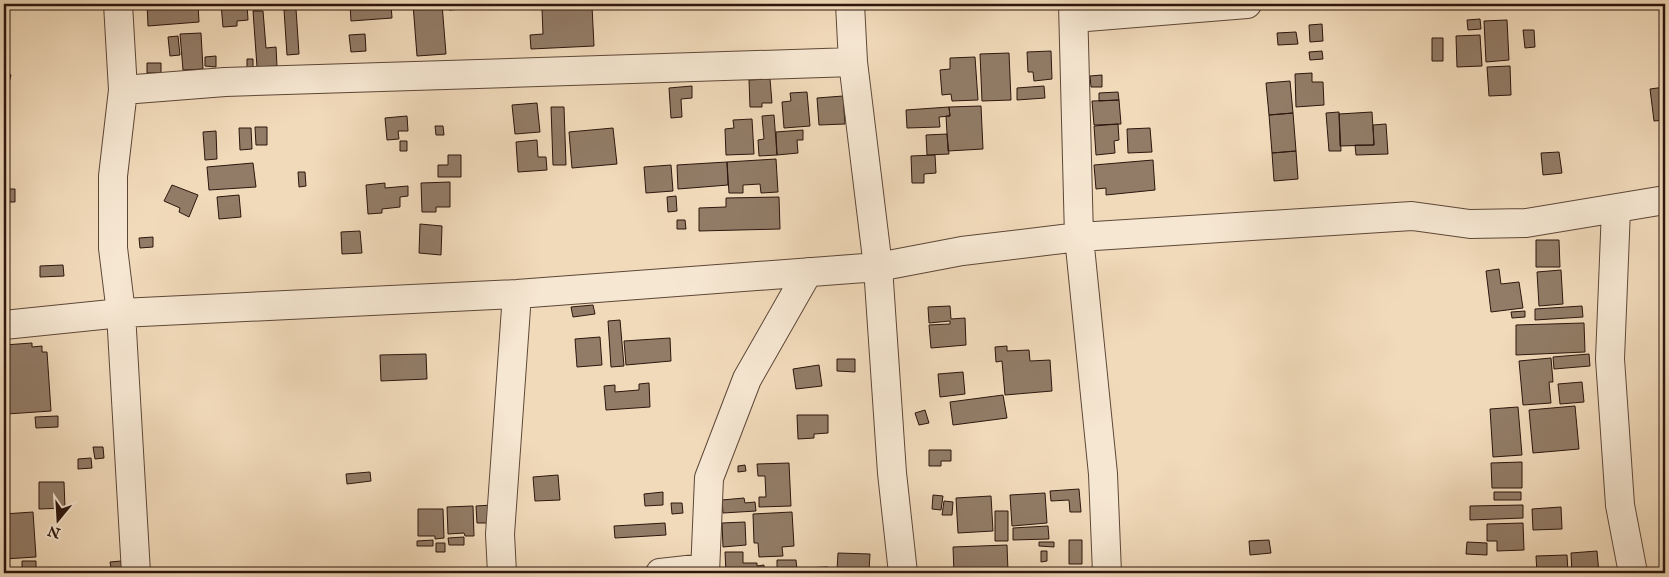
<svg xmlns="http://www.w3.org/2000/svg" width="1669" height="577" font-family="'IM FELL English',serif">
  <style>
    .building { fill: #927c67; stroke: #2c160d }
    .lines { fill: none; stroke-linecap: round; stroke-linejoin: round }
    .minor-casing { stroke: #5d4738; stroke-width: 30 }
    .minor { stroke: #f6e7d2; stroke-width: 28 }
  </style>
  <rect width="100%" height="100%" fill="#f1daba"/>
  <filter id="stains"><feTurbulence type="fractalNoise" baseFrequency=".004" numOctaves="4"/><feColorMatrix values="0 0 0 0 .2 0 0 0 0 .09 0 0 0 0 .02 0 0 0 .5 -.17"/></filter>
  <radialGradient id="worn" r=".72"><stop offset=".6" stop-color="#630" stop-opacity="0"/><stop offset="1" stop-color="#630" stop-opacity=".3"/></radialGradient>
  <path class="building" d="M147,4H198L199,22L148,26Z
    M221,4H247L248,20L237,21V26L223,27Z
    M253,4H296V8L253,10Z
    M350,4H391L392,18L351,21Z
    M413,4H442L446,54L417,56Z
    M449,4H492V7L449,10Z
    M592,6L594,46L531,49L530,35L543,34L542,9Z
    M296,9L299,54L287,55L284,10Z
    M253,11H263L266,48L276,47L277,66L257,67Z
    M1480,19L1481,29L1468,30L1467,20Z
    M1507,20L1509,60L1486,62L1484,21Z
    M1322,24L1323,41L1310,42L1309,25Z
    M1523,30H1534L1535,47L1525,48Z
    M1296,32L1298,44L1278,45L1277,33Z
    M201,33L203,69L183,70L180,34Z
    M365,34L366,51L351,52L349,35Z
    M1480,35L1482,66L1457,67L1456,36Z
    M178,36L180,55L170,56L168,37Z
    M1432,38H1443V61H1432Z
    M1051,51L1052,79L1034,81L1033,72H1028L1027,52Z
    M1322,51L1323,59L1310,60L1309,52Z
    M1009,53L1011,100L982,101L980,54Z
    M216,56V67L205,66V57Z
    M975,57L978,100L952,101L951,94L942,95L940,70L950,69V58Z
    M247,59H253V68H247Z
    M147,63H161V73H147Z
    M1510,66L1511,95L1489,96L1487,67Z
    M4,72L11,75L8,86L4,85Z
    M1312,73V82H1323L1324,105L1296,107L1295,74Z
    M1102,75V87H1091L1090,76Z
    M770,79L772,103H762V107H750L749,80Z
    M1290,81L1293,113L1269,115L1266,83Z
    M692,86V98L681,99L682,117L671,118L669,88Z
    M1044,86L1045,98L1017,100V88Z
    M1665,87V120L1654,121L1650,89Z
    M807,92L810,126L784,128L782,102L791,101L790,93Z
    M1118,92L1119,100L1099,101V93Z
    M843,96L845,124L819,125L817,98Z
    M1119,100L1121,124L1094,125L1092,101Z
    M537,103L540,132L515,134L512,105Z
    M981,106L983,149L948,151L946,116H950L949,107Z
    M551,107H564L566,165H553Z
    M949,107L950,116L939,117L940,127L907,128L906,110Z
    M1339,112L1341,151H1329L1326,113Z
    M1372,112L1374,145L1340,146L1339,114Z
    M1293,113L1296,151L1272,153L1269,115Z
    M774,115L777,155L759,156L758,140L764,139L762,116Z
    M407,116L408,131H398L399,139L387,140L385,118Z
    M752,119L754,154L726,155L725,129L734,128L733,120Z
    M1118,124L1119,140L1114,141L1115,153L1096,155L1094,126Z
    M1386,124L1388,154L1356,155L1355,145H1374L1373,125Z
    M435,126H443L444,135H436Z
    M255,127H267V145H256Z
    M239,128H251L252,149L240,150Z
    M613,128L617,164L572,168L569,132Z
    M1150,128L1152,152L1128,153L1127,129Z
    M803,130V140H797L798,153L777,155L776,132Z
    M216,131L217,159L205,160L203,132Z
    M947,134L949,154L927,155L926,135Z
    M537,140L538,157H546L547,170L518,172L516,142Z
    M400,141H407V151H400Z
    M1296,151L1298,179L1274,181L1272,153Z
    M1559,152L1562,173L1543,175L1541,153Z
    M448,155H461V177H438V165H448Z
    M935,155L936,173L924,174V183H912L911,156Z
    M776,159L778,192L761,193L760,184L743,185V193H729L727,162Z
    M1153,160L1155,190L1106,195V188L1096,189L1094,165Z
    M727,162L728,185L678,189L677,165Z
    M253,163L256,187L209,190L207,167Z
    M671,165L673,191L646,193L644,167Z
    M298,172H305L306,186L299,187Z
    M4,174H9V189H15V202H4Z
    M450,182V207H436V212H422L421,183Z
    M385,183V188L408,186V196L400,197V207L382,209V213L368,214L366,185Z
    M172,185L198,195L189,217L179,212L180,208L164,201Z
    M239,195L241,217L219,219L217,197Z
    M676,196L677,211L668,212L667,197Z
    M779,197L780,229L699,231V208L726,207V198Z
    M677,220H685L686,229H677Z
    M420,224L442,226L441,255L419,253Z
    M360,231L362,253L342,254L341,232Z
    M153,237V247L140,248L139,238Z
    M1536,240H1559L1560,267H1536Z
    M63,265L64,276L40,277V266Z
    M1499,269L1501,284L1519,282L1523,308L1491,312L1486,271Z
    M1561,270L1563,304L1539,306L1537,272Z
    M593,305L595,314L573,317L571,307Z
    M950,306L951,319L965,318L966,345L931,348L929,325L950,324V321L929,323L928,307Z
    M1582,306L1583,317L1535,320V309Z
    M1525,311V317L1512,318L1511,312Z
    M620,320L624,366L611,367L608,321Z
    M1584,323L1585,352L1516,355V325Z
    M600,337L602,365L577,367L575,339Z
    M670,338L671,361L626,365L624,341Z
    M32,343V347L42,346V352H47L51,411L7,414L4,345Z
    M1007,346V351L1029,350L1030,361L1050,360L1052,391L1005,395L1002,361L996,362L995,347Z
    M426,354L427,379L381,381L380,355Z
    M1589,354L1590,366L1554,369L1553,357Z
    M1551,358L1553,382H1549L1551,403L1523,405L1519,361Z
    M837,359H855V372L837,371Z
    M819,365L822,386L796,389L793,369Z
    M963,372L965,394L940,397L938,374Z
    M1582,382L1584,402L1560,404L1558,384Z
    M649,383L650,407L606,410L604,386L615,385V392L639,390V384Z
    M1003,395L1007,418L953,425L950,402Z
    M1575,406L1579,449L1533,453L1529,410Z
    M1518,407L1522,455L1493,457L1490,409Z
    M925,410L929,423L919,425L915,413Z
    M797,415H828V433L814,434V438L798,439Z
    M58,416V427L36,428L35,417Z
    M93,447H103L104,458L95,459Z
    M929,450H951V461H941V466H929Z
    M91,458L92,468L78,469V459Z
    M1522,462V488H1492L1491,463Z
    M789,463L791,506L759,507V497H766L765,476H758L757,464Z
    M745,465L746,471L738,472V466Z
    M370,472L371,481L347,484L346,474Z
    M558,475L560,500L535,501L533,477Z
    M39,482H64L65,508L39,509Z
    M1079,489L1081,512H1070L1069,500L1051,501L1050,491Z
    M663,492V505L645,506L644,494Z
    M1494,492H1521V500H1494Z
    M1045,493L1047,523L1012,526L1010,495Z
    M933,495L943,496L941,510L932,509Z
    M991,496L993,531L958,533L956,498Z
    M744,498L745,503L755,502L756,511L723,513L722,500Z
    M944,501L953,502L952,515H942Z
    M671,503H682L683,513L672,514Z
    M492,505L493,523H477L476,506Z
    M1523,505V518L1470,520V506Z
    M473,506L474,536H465L464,533L448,534L447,507Z
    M1561,507L1562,529L1533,530L1532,509Z
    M418,509H443L444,538L435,539V536H418Z
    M995,511H1008V541H995Z
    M33,512L36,557L4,559V514Z
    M792,512L794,546L782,547L783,556L759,557L758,543H754L753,514Z
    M745,522L746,545L723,547L722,523Z
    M665,523L666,535L615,538L614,526Z
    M1523,523L1524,550L1497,551V541H1487V524Z
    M1048,526L1049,539L1013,540V528Z
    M464,537V545H449L448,538Z
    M433,540V546H417V541Z
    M1069,540H1082V564H1069Z
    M1269,540L1271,553L1250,555L1249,541Z
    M1039,542H1054V547L1039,546Z
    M1467,542L1487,543V555L1466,554Z
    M436,543H445V552H436Z
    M1007,545L1008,571H995V573H954L953,547Z
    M1041,551H1047V561L1041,562Z
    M1597,551L1599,573H1572L1571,553Z
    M725,552H743V563H757V566L764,565V573H726Z
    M838,553L870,554L869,570H837Z
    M1567,555L1568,573H1537L1536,556Z
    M777,560H796L797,570L777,571Z
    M22,561H36V568L22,569Z
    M121,561L123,573H112L110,562Z
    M828,567V573H801L800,568Z"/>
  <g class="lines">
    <g class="minor-casing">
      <path id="minor" d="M118,4L123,90L113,176V248L121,313L136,573
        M850,4L853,62L878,267L892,473L903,573
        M1073,4L1079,237L1103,474L1107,573
        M1074,18L1247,4
        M123,90L225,82L853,62
        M1616,209L1610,359L1620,505L1633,573
        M4,325L121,313L517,294L878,267L962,251L1079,237L1412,216L1470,224L1526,223L1665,200
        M502,573L500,534L517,294
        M660,573L705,568
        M705,573L709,478L747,379L808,272"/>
    </g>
    <use href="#minor" class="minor"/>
  </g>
  <rect width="1669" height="577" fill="none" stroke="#f1daba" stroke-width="20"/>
  <rect x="5" y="5" width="1659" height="567" fill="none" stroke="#2c160d" stroke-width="2.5"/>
  <rect x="10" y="10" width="1649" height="557" fill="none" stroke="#2c160d"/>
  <g transform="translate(58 520) rotate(198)" stroke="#f6e7d2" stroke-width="4" paint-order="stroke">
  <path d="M0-4L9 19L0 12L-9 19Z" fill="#2c160d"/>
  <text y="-8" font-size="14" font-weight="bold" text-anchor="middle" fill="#2c160d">N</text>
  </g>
  <rect width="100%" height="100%" filter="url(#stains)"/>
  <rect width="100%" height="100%" fill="url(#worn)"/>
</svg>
